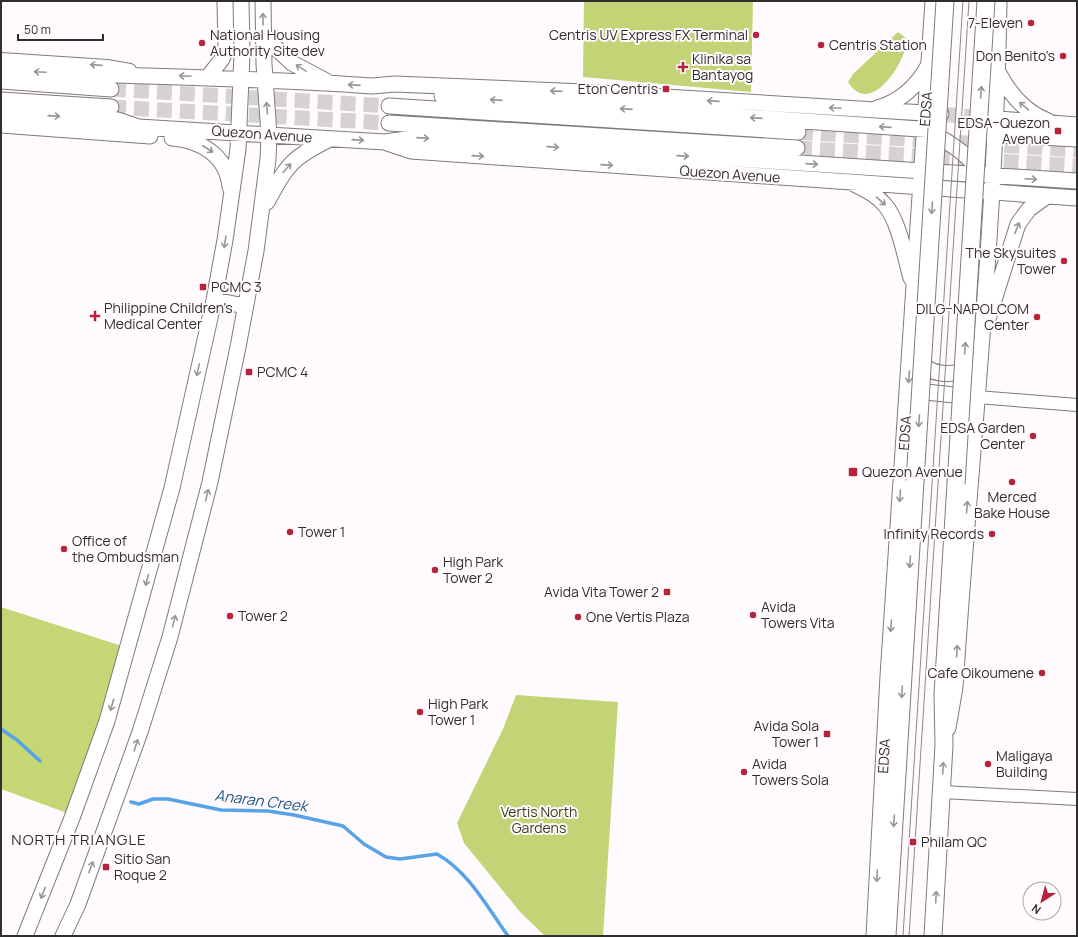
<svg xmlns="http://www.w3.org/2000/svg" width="1078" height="937" font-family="Manrope,sans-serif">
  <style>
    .green { fill: #c3d476 }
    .forest { fill: #c5d774 }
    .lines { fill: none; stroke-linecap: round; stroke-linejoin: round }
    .stream { stroke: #58a3e7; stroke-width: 3.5 }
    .major-tunnel { stroke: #d6d1d5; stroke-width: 15; stroke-dasharray: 15 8; stroke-linecap: butt }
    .minor-casing { stroke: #807980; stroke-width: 14 }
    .major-casing { stroke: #807980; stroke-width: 17 }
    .highway-casing { stroke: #807980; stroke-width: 19 }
    .minor { stroke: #fff; stroke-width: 12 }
    .major { stroke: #fff; stroke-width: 15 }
    .highway { stroke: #fff; stroke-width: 17 }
    .tram { stroke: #8d898c; stroke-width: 1 }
    .highway-bridge-casing { stroke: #807980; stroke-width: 19; stroke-linecap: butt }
    .highway-bridge { stroke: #fff; stroke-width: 17 }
    .oneway { stroke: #989698 }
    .poi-dot { fill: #b6243b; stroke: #fffafe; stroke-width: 1.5 }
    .labels { text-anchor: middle; stroke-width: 4; stroke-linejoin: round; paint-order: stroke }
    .poi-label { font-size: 14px; fill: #312e30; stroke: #fffafe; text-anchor: start }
    .street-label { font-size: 14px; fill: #312e30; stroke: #fffafe }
    .park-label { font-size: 14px; fill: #373e15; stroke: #fffafe }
    .water-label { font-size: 15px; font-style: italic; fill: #1f5481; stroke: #fffafe }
    .neighbourhood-label { font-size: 15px; letter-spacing: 1px; fill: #312e30; stroke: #fffafe }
  </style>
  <rect width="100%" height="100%" fill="#fffafe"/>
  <path class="green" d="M584,1H753L751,92L583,77Z
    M898,32L907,39C906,63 870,118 848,82L853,74Z
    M516,695L618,702L603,936H545L521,913L464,843L457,823L503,729Z"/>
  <path class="forest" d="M1,607L125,647L70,814L1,789Z"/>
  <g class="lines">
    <path class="stream" d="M1,729L17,740L40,761
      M131,802L139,804L153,799H168L221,810L268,811L294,815L343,826L364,844L386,857L400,859L437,854C469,872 487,907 508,936"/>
    <path class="major-tunnel" d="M111,89L389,106
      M111,107L389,123
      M941,114L983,118
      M798,132L1077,150
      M797,148L1077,166"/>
    <g class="minor-casing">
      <path id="minor" d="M1,59L107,66L130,70
        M977,397L1077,405
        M942,792L1077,799"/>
    </g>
    <g class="major-casing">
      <path id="major" d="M264,37L292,63L326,81
        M1,70C124,77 248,77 372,86L395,84L584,92L941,114
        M998,72C1009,93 1024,112 1048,121
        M208,77L222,59L226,49L225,1
        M1,81L111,89
        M442,96L934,130
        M1,100L111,107
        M389,106L798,132
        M878,108C901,101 917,86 928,66
        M1,112L118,120L139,127L269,135L385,142L414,138L1077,181
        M986,118L1077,125
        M389,123L797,148
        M1,125L150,136
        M927,131C948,141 969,154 981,174
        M984,134L1077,139
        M172,138C201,140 227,156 230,187
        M387,143L411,151L1077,198
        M854,184C865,189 877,195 885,205C899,221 905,257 911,278
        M267,202C287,165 291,158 330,139
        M214,300L245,306
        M988,319L1018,224L1029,209L1047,196
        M915,358C929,376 954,378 972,366
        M911,398L920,393L926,392L973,397
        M948,728L955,687C970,458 996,230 999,1
        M25,936L72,818L107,721L172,488L214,300L225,240L238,149L242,54L241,1
        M63,936L78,904L140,732L170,637L210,482L238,347L256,251L268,159L269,135L264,64L263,1
        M874,936L888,676L933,1"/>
    </g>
    <g class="highway-casing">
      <path id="highway" d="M887,936L915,481
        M933,936L944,745L943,694L956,484"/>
    </g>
    <use href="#minor" class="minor"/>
    <use href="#major" class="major"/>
    <use href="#highway" class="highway"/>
    <path class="tram" d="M903,936L963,1
      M909,936L969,1"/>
    <g class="highway-bridge-casing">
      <path id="highway-bridge" d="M915,481L945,1
        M956,484L986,1"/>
    </g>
    <use href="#highway-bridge" class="highway-bridge"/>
  </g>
  <defs><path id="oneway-shaft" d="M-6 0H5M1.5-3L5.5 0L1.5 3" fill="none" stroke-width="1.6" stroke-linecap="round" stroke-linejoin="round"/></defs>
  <g class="oneway">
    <use href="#oneway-shaft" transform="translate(263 19) rotate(-91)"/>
    <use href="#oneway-shaft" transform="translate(96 65) rotate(-176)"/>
    <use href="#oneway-shaft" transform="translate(301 68) rotate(-149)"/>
    <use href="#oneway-shaft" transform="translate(40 72) rotate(-177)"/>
    <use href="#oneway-shaft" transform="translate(185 76) rotate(-177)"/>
    <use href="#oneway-shaft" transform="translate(354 85) rotate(-176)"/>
    <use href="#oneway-shaft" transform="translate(556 91) rotate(-178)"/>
    <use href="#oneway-shaft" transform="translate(981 92) rotate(-86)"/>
    <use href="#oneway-shaft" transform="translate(496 100) rotate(-176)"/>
    <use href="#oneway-shaft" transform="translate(713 101) rotate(-176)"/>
    <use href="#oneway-shaft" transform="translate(1024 106) rotate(-140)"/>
    <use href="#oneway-shaft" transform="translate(267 108) rotate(-95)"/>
    <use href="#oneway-shaft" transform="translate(835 108) rotate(-177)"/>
    <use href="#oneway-shaft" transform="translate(626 109) rotate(-176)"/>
    <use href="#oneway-shaft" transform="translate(54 116) rotate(4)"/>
    <use href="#oneway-shaft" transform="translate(756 118) rotate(-176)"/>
    <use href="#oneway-shaft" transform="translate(885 127) rotate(-176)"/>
    <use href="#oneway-shaft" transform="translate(423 138) rotate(4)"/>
    <use href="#oneway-shaft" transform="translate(358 140) rotate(4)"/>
    <use href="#oneway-shaft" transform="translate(553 147) rotate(4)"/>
    <use href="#oneway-shaft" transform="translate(208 149) rotate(33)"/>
    <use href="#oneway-shaft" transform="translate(478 156) rotate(4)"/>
    <use href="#oneway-shaft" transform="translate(683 156) rotate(4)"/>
    <use href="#oneway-shaft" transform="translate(812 164) rotate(4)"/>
    <use href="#oneway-shaft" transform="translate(607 165) rotate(4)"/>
    <use href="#oneway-shaft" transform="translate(287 168) rotate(-48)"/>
    <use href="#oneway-shaft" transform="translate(1031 179) rotate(3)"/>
    <use href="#oneway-shaft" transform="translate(881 201) rotate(41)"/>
    <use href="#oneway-shaft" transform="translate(932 208) rotate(94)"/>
    <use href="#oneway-shaft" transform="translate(1017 228) rotate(-68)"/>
    <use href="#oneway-shaft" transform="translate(225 242) rotate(99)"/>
    <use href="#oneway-shaft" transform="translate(965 348) rotate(-86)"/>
    <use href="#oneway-shaft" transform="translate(198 370) rotate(102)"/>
    <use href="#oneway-shaft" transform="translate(909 377) rotate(94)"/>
    <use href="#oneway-shaft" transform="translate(919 421) rotate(94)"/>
    <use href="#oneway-shaft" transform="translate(207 495) rotate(-76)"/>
    <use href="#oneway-shaft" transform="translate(900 496) rotate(94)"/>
    <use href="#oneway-shaft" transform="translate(967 507) rotate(-85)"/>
    <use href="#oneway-shaft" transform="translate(910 562) rotate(94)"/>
    <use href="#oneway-shaft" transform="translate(147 580) rotate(105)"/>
    <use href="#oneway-shaft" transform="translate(174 621) rotate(-76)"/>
    <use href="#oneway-shaft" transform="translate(891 626) rotate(94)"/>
    <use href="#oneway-shaft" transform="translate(957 651) rotate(-86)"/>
    <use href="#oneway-shaft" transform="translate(902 692) rotate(94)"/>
    <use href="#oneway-shaft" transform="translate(112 705) rotate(106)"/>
    <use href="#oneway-shaft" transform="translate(136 745) rotate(-72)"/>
    <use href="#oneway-shaft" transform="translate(943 768) rotate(-87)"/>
    <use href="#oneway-shaft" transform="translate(894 821) rotate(94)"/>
    <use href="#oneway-shaft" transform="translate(91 867) rotate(-70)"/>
    <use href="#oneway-shaft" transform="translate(877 876) rotate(93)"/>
    <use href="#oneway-shaft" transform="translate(43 893) rotate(112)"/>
    <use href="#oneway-shaft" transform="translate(936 897) rotate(-87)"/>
  </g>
  <g class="poi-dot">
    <circle cx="1031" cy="23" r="4"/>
    <circle cx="756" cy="35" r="4"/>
    <circle cx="202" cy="43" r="4"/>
    <circle cx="821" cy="45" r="4"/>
    <circle cx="1063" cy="56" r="4"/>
    <path d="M681 61h4v4h4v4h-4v4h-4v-4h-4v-4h4z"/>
    <rect x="662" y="85" width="8" height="8" rx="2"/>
    <rect x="1054" y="127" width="8" height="8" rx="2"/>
    <circle cx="1064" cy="261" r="4"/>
    <rect x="199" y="283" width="8" height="8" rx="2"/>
    <path d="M93 310h4v4h4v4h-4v4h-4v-4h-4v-4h4z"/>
    <circle cx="1037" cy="317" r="4"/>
    <rect x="245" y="368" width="8" height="8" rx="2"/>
    <circle cx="1033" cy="436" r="4"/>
    <rect x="848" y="467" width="10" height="10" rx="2"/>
    <circle cx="1012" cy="482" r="4"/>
    <circle cx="290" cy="532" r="4"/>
    <circle cx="992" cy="534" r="4"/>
    <circle cx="64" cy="549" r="4"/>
    <circle cx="435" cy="570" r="4"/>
    <rect x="663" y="588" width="8" height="8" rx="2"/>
    <circle cx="753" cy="615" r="4"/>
    <circle cx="230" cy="616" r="4"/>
    <circle cx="578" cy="617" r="4"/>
    <circle cx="1042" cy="673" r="4"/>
    <circle cx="420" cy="712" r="4"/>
    <rect x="823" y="730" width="8" height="8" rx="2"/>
    <circle cx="988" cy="764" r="4"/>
    <circle cx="744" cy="772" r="4"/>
    <rect x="909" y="838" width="8" height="8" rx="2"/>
    <rect x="102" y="863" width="8" height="8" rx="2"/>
  </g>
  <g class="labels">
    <g class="poi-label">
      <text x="1023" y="28" text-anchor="end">7-Eleven</text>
      <text x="210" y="40">National Housing<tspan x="210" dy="16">Authority Site dev</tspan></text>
      <text x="748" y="40" text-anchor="end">Centris UV Express FX Terminal</text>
      <text x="829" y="50">Centris Station</text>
      <text x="1055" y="61" text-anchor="end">Don Benito's</text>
      <text x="692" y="64">Klinika sa<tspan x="692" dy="16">Bantayog</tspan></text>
      <text x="658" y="94" text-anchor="end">Eton Centris</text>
      <text x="1050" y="128" text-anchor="end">EDSA–Quezon<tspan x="1050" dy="16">Avenue</tspan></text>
      <text x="1056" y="258" text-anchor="end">The Skysuites<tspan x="1056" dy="16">Tower</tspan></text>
      <text x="211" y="292">PCMC 3</text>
      <text x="104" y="313">Philippine Children's<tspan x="104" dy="16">Medical Center</tspan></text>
      <text x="1029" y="314" text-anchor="end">DILG–NAPOLCOM<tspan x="1029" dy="16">Center</tspan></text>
      <text x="257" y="377">PCMC 4</text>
      <text x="1025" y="433" text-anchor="end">EDSA Garden<tspan x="1025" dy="16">Center</tspan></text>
      <text x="862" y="477">Quezon Avenue</text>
      <text x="1012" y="502" text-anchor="middle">Merced<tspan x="1012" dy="16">Bake House</tspan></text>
      <text x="298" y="537">Tower 1</text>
      <text x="984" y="539" text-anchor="end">Infinity Records</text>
      <text x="72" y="546">Office of<tspan x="72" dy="16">the Ombudsman</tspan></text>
      <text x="443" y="567">High Park<tspan x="443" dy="16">Tower 2</tspan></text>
      <text x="659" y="597" text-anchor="end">Avida Vita Tower 2</text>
      <text x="761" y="612">Avida<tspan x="761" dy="16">Towers Vita</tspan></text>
      <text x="238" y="621">Tower 2</text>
      <text x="586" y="622">One Vertis Plaza</text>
      <text x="1034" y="678" text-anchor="end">Cafe Oikoumene</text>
      <text x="428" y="709">High Park<tspan x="428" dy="16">Tower 1</tspan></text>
      <text x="819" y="731" text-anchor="end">Avida Sola<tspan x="819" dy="16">Tower 1</tspan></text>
      <text x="996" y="761">Maligaya<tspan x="996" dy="16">Building</tspan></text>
      <text x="752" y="769">Avida<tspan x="752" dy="16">Towers Sola</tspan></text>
      <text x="921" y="847">Philam QC</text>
      <text x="114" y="864">Sitio San<tspan x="114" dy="16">Roque 2</tspan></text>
    </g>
    <g class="street-label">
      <text transform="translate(926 109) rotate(-86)" y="5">EDSA</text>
      <text transform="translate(262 134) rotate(4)" y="5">Quezon Avenue</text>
      <text transform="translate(730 174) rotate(4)" y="5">Quezon Avenue</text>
      <text transform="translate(905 433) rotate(-86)" y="5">EDSA</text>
      <text transform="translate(884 756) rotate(-87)" y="5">EDSA</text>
    </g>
    <g class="park-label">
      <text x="539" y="817">Vertis North<tspan x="539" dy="16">Gardens</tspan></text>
    </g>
    <g class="water-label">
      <text transform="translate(261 801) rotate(7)" y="5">Anaran Creek</text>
    </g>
    <g class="neighbourhood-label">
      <text x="79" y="845">NORTH TRIANGLE</text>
    </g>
  </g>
  <rect width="1078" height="937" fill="none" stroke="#312e30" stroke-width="4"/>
  <g transform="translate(1042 901) rotate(216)"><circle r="19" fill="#fffafe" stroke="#ada8ac"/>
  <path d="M0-3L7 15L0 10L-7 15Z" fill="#b6243b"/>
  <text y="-6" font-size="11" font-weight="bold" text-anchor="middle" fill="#312e30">N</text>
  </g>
  <path d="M18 34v6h85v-6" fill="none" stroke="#312e30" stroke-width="2"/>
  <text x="24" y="34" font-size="12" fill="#312e30" stroke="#fffafe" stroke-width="3" paint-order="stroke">50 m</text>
</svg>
